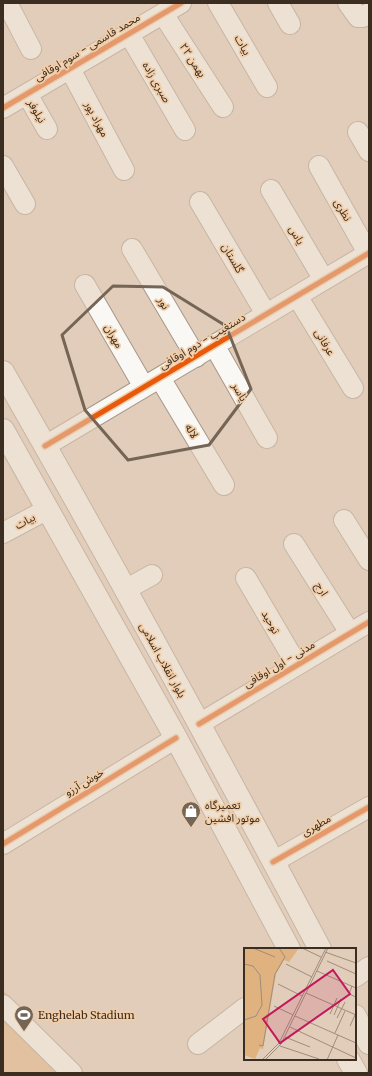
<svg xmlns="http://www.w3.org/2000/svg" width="372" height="1076" font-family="Merriweather,'Noto Sans Arabic',serif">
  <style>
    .green { fill: #dfb280 }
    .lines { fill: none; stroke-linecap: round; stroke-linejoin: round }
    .minor-casing { stroke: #a69788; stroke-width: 22 }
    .major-casing { stroke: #a69788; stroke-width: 24 }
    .minor { stroke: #faf8f4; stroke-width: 20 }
    .major { stroke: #faf8f4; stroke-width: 22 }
    .cycleway-casing { stroke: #f1cea9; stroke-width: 8 }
    .cycleway { stroke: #e8590c; stroke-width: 5 }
    .marked { fill: none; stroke: #756555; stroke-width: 3; stroke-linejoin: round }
    .labels { text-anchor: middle; stroke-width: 3.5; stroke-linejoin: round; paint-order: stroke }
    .street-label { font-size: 11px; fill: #3b2d1f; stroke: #f1cea9 }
    .poi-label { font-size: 11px; fill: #3b2d1f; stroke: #f1cea9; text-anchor: start }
    .inset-road { fill: none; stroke: #9f8d7b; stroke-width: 1 }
    .view { fill: #c2185b; fill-opacity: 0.15; stroke: #c2185b; stroke-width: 2 }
    .inset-edge { fill: none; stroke: #3b2d1f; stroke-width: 2 }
  </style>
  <rect width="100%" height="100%" fill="#e1cdb9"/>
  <path class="green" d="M3,990L85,1073H3Z"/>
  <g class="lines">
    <g class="minor-casing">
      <path id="minor" d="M7,3L31,49
        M218,3L267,87
        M278,3L290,24
        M348,3L358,17H363L369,13
        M163,14L223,107
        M129,34L185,130
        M70,69L124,170
        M27,94L47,129
        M3,108L181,3
        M358,132L369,151
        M3,166L25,204
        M319,166L369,255
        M271,190L324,280
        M200,202L266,314
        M132,249L196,357
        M85,285L144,387
        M297,296L353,388
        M214,345L267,438
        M160,378L224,485
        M45,446L369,253
        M344,520L369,560
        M3,533L48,509
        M294,544L350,633
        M246,578L297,665
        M125,590L152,575
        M199,724L369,622
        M3,844L176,738
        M273,862L369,807
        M355,977L369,967
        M3,1005L72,1073
        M198,1044L245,1008"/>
    </g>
    <g class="major-casing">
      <path id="major" d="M3,372C112,562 217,755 320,949
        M3,430L176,738L289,949
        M355,1016L369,1043
        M348,1059L356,1073"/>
    </g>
    <use href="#minor" class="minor"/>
    <use href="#major" class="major"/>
    <g class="cycleway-casing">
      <path id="cycleway" d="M3,108L181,3
        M45,446L369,253
        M199,724L369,622
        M3,844L176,738
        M273,862L369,807"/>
    </g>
    <use href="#cycleway" class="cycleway"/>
  </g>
  <path d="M0 0H372V1076H0ZM113,286L163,287L226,326L251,389L209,445L128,460L85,410L62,335Z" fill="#e1cdb9" fill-opacity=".55" fill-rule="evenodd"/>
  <path class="marked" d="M113,286L163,287L226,326L251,389L209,445L128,460L85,410L62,335Z"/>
  <defs>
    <g id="shop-pin" transform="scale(1)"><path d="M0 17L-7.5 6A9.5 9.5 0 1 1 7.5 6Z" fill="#756555" stroke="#f1cea9"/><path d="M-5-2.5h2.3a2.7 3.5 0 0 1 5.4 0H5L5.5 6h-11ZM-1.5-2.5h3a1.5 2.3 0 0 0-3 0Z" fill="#fff"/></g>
    <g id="stadium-pin" transform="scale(1)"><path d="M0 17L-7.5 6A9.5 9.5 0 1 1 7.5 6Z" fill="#756555" stroke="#f1cea9"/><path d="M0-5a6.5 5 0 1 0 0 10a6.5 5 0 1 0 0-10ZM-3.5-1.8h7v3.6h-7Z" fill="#fff"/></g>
  </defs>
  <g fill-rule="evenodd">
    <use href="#shop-pin" x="191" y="811"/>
    <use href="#stadium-pin" x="24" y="1015"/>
  </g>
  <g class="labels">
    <g class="street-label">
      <text transform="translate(243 45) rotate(60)" y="4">بیات</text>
      <text transform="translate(87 47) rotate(-31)" y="4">محمد قاسمی - سوم اوقافی</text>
      <text transform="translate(193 60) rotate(57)" y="4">۲۲ بهمن</text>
      <text transform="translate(157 82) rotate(60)" y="4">صبری زاده</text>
      <text transform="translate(37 111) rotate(60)" y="4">نیلوفر</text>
      <text transform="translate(97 119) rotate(62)" y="4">مهراد پور</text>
      <text transform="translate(343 210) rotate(60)" y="4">نظری</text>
      <text transform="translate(297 235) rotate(60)" y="4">یاس</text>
      <text transform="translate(233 258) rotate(60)" y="4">گلستان</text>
      <text transform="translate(164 303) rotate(60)" y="4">نور</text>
      <text transform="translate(114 336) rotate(60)" y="4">مهران</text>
      <text transform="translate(202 341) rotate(-31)" y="4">دستغیب - دوم اوقافی</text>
      <text transform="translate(325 342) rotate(59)" y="4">عرفانی</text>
      <text transform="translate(240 392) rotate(60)" y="4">یاسر</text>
      <text transform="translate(192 431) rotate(59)" y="4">لاله</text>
      <text transform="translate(25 521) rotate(-28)" y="4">بیات</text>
      <text transform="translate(322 589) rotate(58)" y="4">ارج</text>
      <text transform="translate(271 622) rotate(60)" y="4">توحید</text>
      <text transform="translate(163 660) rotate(61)" y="4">بلوار انقلاب اسلامی</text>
      <text transform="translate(279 664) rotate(-31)" y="4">مدنی - اول اوقافی</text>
      <text transform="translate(84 782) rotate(-31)" y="4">خوش آرزو</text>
      <text transform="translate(316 825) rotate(-30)" y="4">مطهری</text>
    </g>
    <g class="poi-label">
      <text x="205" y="809">تعمیرگاه<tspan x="205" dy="13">موتور افشین</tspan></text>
      <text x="38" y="1019">Enghelab Stadium</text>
    </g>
  </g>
  <g transform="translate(244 948)">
    <rect width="112" height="112" fill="#e1cdb9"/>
    <path d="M0,0H55L45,14L40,12L32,26L19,101L16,100L11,111L0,107Z" fill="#dfb280"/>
    <path class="inset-road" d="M9,0L31,9M58,0L77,9M81,4L112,15M83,13L112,26M0,16L9,18L16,27L18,57L12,68L0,72M42,16L68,29M73,23L112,40M34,36L58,48M108,38L105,46L112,49M62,45L112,67M30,58L49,67M86,66L93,50M90,67L97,51M51,68L112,95M93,70L101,54M106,78L111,67M46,79L112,110M91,85L101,63M41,89L66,99M15,97L19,98L31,26L41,9L35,0M36,98L75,111M18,112L35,95L82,0M21,112L37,96L84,0M83,112L94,87"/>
    <path class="view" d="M89,22L106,46L36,95L19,71Z"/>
    <rect width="112" height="112" class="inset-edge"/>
  </g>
  <rect width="372" height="1076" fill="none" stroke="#3b2d1f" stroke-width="8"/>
</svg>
